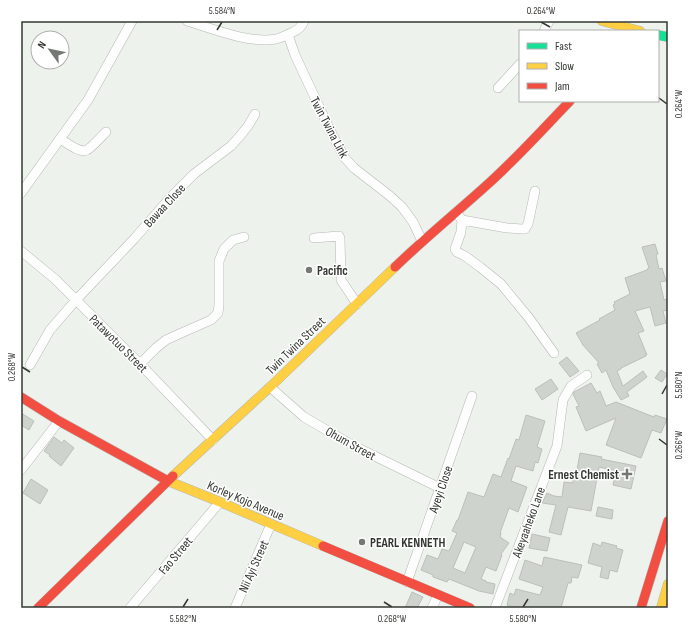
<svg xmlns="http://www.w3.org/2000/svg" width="689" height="629" font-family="'Sofia Sans Condensed',sans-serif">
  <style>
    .building { fill: #cfd3ce; stroke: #bcbfba; fill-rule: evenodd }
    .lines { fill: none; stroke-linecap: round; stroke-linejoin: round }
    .street-casing { stroke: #b5b9b4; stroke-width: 10 }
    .fast-casing { stroke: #b5b9b4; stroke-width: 10 }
    .slow-casing { stroke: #b5b9b4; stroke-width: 10 }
    .jam-casing { stroke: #b5b9b4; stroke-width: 10 }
    .street { stroke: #fcfdfc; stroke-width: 9 }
    .fast { stroke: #16e098; stroke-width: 9 }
    .slow { stroke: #ffcf43; stroke-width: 9 }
    .jam { stroke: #f24e42; stroke-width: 9 }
    .ticks { fill: none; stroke: #343832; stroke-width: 1.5 }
    .poi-dot { fill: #757973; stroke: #fff; stroke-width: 1.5 }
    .labels { text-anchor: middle; stroke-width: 3; stroke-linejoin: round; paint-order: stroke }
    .street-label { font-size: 13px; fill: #343832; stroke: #fff }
    .poi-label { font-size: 13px; font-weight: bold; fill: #343832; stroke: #fff; text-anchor: start }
    .neatline { fill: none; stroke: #343832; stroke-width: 1.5 }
    .ticks-label { font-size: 10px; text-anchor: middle; fill: #343832 }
  </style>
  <rect width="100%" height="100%" fill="#edf2ec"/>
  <path class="building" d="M655,244L658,254L656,255L659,269L662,268L666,281L660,282L664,300L668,299V310L663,311L666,323L655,326L650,307L635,311L644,331L638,333L647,355H645L646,356L621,368V369L617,371L623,386L643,371L647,377L627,392L629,396L621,400L613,387L606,370L602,373L597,364L599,363L582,344V343L576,333L600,320L599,319L615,310L613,305L615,304L614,302L630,294L625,278L647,270V269L649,268L642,247Z
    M567,357L579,371L570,377L559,363Z
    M661,370L667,374L662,382L655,378Z
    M551,379L558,389L542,400L535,389Z
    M591,383L597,393L600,391L606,406L616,402L654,417L655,415L667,419L661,433L652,430L641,458L606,445L616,418L586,431L576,407L579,406L573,394L574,392Z
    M21,413L34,421L29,430L21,425Z
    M526,415L545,421L537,447L542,449L538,463L535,462L533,471L516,466L511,481L527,487L518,512L509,508L500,533H501L500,537L509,543L501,554L502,555L496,571L486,567L481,579L486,581V582L495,584L493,594L479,591L449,579L447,582L433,577V575L421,570L427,555L438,559L442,549L449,551L457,533L452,531L457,520H458L468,492L484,497L493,474L501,477L508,458L509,459L516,439L519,440ZM464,542L476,547L465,573L453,568Z
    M54,437L62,443L64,440L74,448L61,466L49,456L50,455L44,451Z
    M580,453L602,457L601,459L636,466L631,489L613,485L616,471L599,467L591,511L568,507L561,535L549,532L556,505L542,503L547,493L554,496L562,497L564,482L572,483L575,469L577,470Z
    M31,479L48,490L40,504L23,493Z
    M598,507L613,510L612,519L596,516Z
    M532,534L550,538L547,551L529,548Z
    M602,542L617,546L616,548L623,550L617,572L610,570L608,579L600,577L602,567L588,563L593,543L601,546Z
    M544,557L582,565L578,578L572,577L571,583H568L561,608H518L507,605L510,593L514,595L516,589L540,595L543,587L519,579L525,560L542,566Z
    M412,592L423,597L417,608H405Z"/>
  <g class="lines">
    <g class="street-casing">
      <path id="street" d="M187,21C213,29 250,44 276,39C281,38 286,35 291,33C296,31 302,27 304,21
        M544,31L549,21
        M288,35L295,55L331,132L344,157L354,168L390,196L402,207L413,222L422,241
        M498,88L520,64
        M60,139C66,142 80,154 87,150C91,148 102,136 106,132
        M21,193L88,100L132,21
        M456,212L462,220L461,232L455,249L457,252L465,256L480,267L501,284L529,318L554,353
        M462,220L507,228L522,229H525L528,224L535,191
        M314,238L339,236L340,238L341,280L357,304
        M21,251L55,279L140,364L213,440
        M140,364L156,348L166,340L179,334L211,320L218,313L219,305V261L224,249L233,240L244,237
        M30,365L50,330L76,300L134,239L170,198L194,174L231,146L240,136L248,126L255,114
        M270,387L304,417L354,446L440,488
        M21,470L59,421
        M407,582L472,396
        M130,608L220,502
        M235,608L271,524
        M432,608L438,595
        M495,608L557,446L563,400L571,386L587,375"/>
    </g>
    <g class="fast-casing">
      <path id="fast" d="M658,35L668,37"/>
    </g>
    <g class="slow-casing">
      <path id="slow" d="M602,21L640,31
        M173,476L270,387L395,267
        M168,481L220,502L323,546
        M661,608L668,584"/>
    </g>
    <g class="jam-casing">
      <path id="jam" d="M395,267C425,238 457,212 488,184C517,158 543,129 570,101
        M21,397L59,421L168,481
        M323,546L470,608
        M38,608L173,476
        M641,608L668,521"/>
    </g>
    <use href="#street" class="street"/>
    <use href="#fast" class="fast"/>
    <use href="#slow" class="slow"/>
    <use href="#jam" class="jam"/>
  </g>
  <path class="ticks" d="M541,22L550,27M217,30L222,22M659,98L667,104M22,367L30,372M662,394L667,385M659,439L667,445M384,602L392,607M183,607L188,599M523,607L528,599"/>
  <g class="poi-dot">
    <circle cx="309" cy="270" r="4"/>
    <path d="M625 468h4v4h4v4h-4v4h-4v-4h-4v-4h4z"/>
    <circle cx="362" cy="542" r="4"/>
  </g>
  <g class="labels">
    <g class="street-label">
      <text transform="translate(330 127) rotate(62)" y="5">Twin Twina Link</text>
      <text transform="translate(164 205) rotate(-47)" y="5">Bawaa Close</text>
      <text transform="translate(119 343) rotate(45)" y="5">Patawotuo Street</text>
      <text transform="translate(295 345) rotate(-44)" y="5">Twin Twina Street</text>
      <text transform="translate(351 443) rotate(29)" y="5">Ohum Street</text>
      <text transform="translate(440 489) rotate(-71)" y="5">Ayeyi Close</text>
      <text transform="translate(246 500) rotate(23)" y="5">Korley Kojo Avenue</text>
      <text transform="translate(528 522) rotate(-70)" y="5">Akeyaaheko Lane</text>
      <text transform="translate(175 555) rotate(-50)" y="5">Fao Street</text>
      <text transform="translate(253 566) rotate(-66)" y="5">Nii Ayi Street</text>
    </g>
    <g class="poi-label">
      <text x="317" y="275">Pacific</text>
      <text x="619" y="479" text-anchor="end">Ernest Chemist</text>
      <text x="370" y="547">PEARL KENNETH</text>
    </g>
  </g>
  <rect width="689" height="629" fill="none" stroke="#ffffff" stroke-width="44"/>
  <rect x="519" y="30" width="140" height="72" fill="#ffffff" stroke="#aeafad"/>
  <rect x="527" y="43" width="20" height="6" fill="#16e098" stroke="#aeafad"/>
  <text x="555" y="50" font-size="12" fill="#343832">Fast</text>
  <rect x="527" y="63" width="20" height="6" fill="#ffcf43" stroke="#aeafad"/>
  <text x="555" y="70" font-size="12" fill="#343832">Slow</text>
  <rect x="527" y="83" width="20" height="6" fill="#f24e42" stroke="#aeafad"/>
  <text x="555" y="90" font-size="12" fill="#343832">Jam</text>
  <g transform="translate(50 50) rotate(303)"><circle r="19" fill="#ffffff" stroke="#aeafad"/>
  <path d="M0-3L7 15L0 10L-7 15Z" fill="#757973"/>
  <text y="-6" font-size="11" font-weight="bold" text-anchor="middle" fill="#343832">N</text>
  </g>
  <rect x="22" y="22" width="645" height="585" class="neatline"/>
  <g class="ticks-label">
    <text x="222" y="14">5.584°N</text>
    <text x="541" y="14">0.264°W</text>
    <text transform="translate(678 104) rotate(-90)" y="4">0.264°W</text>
    <text transform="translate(11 367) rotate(-90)" y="4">0.268°W</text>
    <text transform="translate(678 385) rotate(-90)" y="4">5.580°N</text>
    <text transform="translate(678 445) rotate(-90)" y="4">0.266°W</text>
    <text x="183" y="622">5.582°N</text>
    <text x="392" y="622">0.268°W</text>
    <text x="523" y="622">5.580°N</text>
  </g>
</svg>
